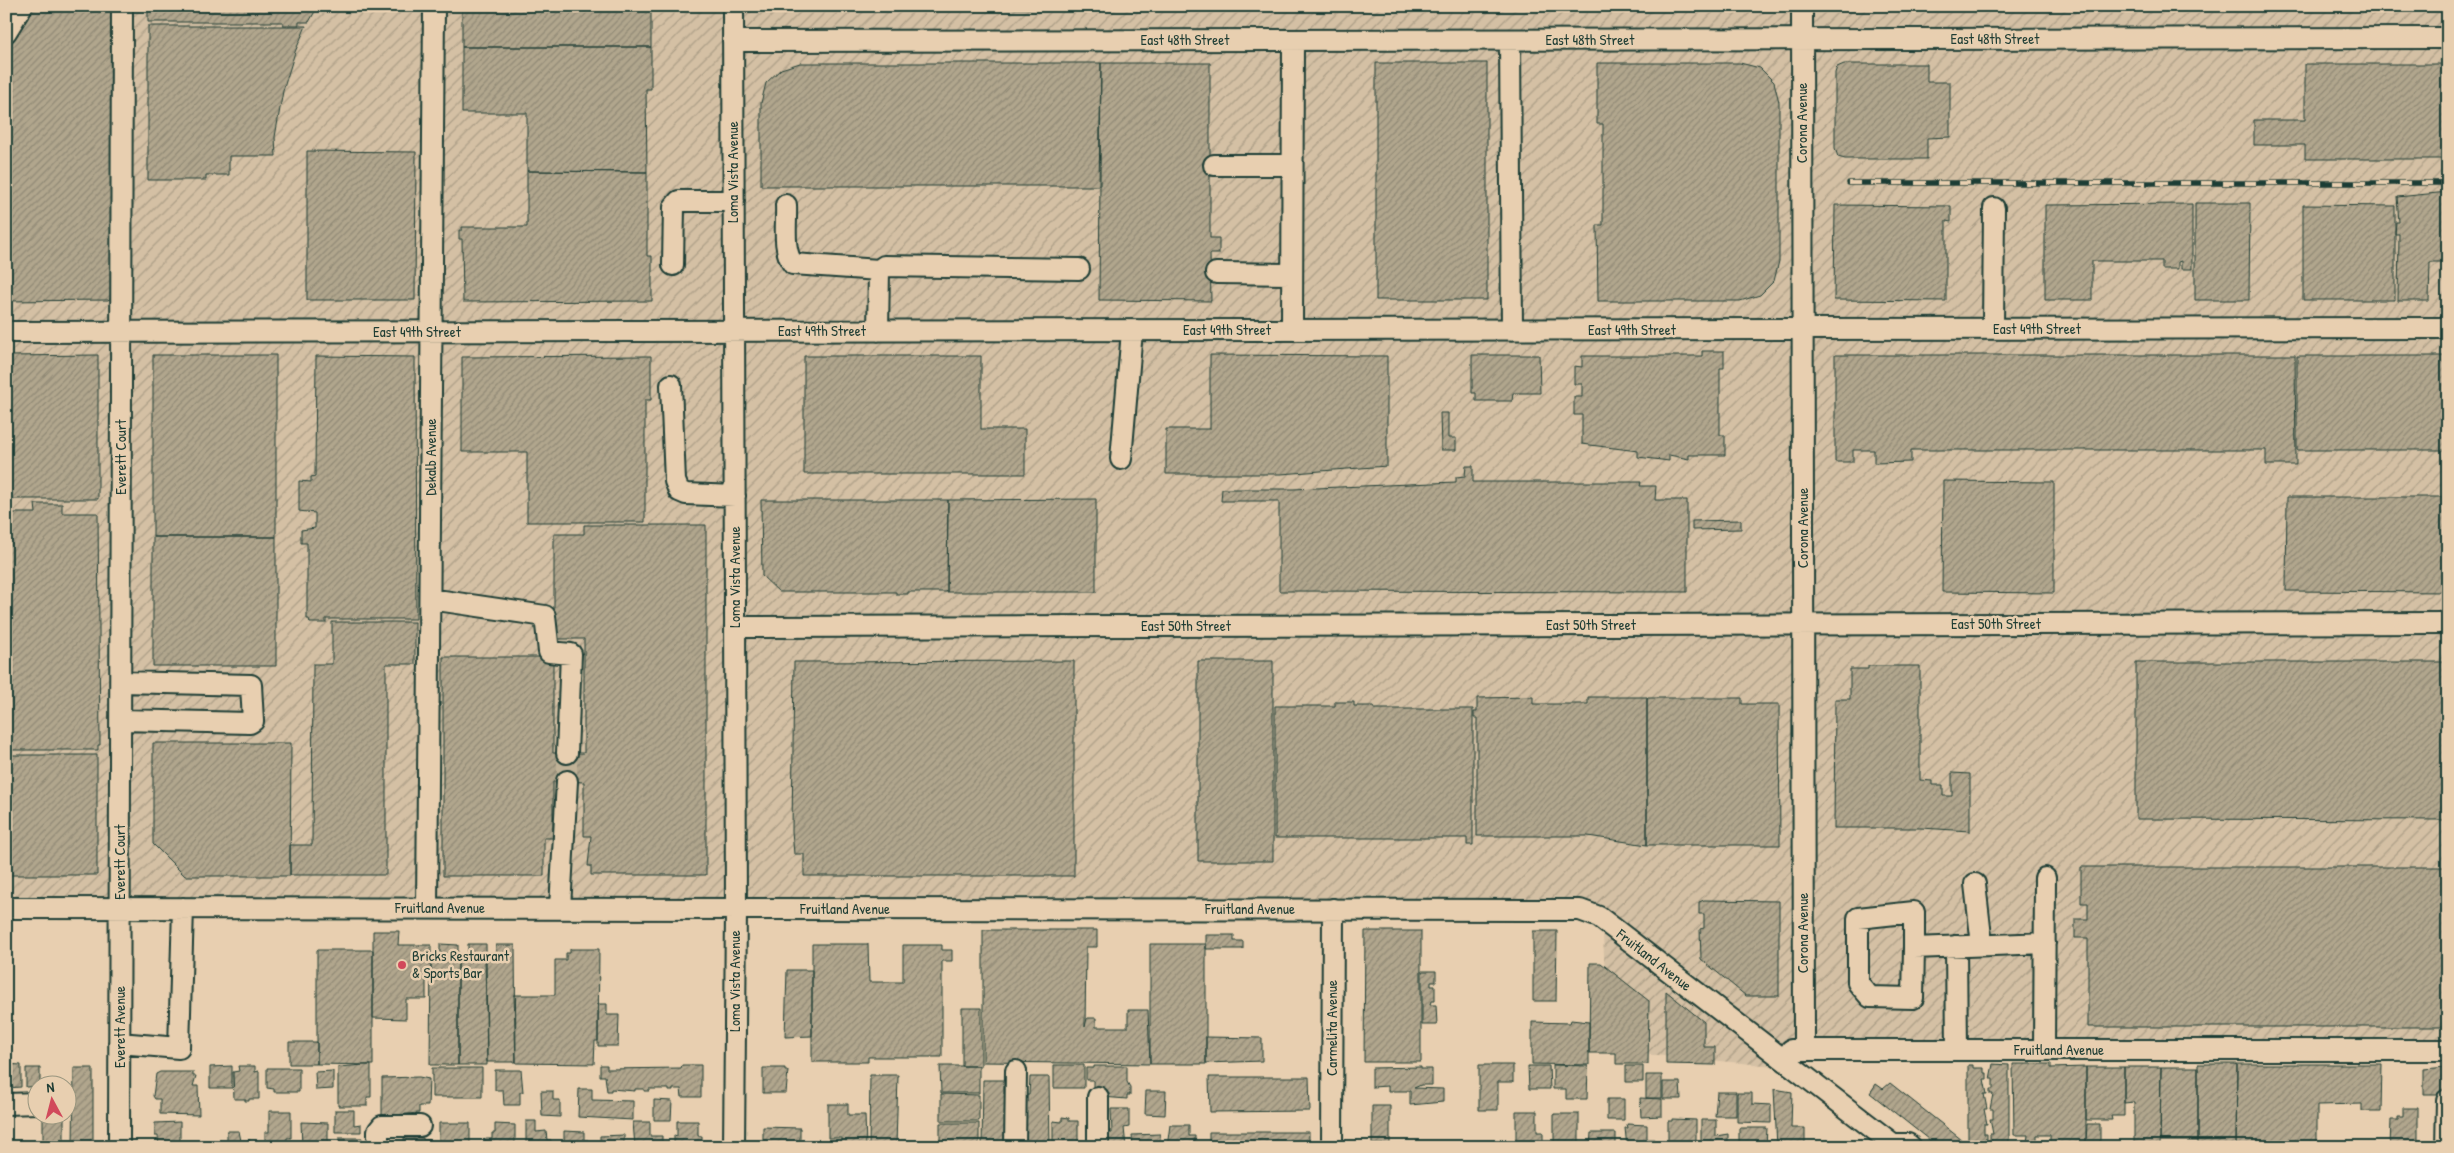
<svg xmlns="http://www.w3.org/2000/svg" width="2454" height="1153" font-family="'Patrick Hand',sans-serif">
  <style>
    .industrial { fill: url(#industrial-furrows) }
    .building { fill: url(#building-hatch); stroke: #1f3d34 }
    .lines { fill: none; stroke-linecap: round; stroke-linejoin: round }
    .minor-tunnel { stroke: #c0b297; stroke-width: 20; stroke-dasharray: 20 10; stroke-linecap: butt }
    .minor-casing { stroke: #1f3d34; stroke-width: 24 }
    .minor { stroke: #e8cfb0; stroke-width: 20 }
    .rail-casing { stroke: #1f3d34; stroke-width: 5.5 }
    .rail { stroke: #e8cfb0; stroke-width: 4; stroke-dasharray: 11; stroke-linecap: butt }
    .poi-dot { fill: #d1495b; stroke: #e8cfb0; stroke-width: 2 }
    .labels { text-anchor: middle; stroke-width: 5; stroke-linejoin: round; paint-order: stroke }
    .street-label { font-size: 15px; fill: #1f3d34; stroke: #e8cfb0 }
    .poi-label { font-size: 15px; fill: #1f3d34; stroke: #e8cfb0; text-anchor: start }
  </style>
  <defs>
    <pattern id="industrial-furrows" width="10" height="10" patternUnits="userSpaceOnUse" patternTransform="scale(1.25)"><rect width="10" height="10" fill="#d4c0a4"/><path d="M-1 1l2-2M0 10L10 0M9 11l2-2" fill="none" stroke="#ab9d86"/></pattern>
    <pattern id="building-hatch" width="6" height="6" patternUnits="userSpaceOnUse" patternTransform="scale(1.25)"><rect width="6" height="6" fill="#b1a68d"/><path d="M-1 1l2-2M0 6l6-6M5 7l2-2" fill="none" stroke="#8f8874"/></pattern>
  </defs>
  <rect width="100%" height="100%" fill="#e8cfb0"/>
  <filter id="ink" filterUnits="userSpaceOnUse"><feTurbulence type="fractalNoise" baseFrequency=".02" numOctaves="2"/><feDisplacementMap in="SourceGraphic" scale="10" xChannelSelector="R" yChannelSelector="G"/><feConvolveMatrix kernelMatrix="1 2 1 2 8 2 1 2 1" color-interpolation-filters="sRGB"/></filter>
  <g filter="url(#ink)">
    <path class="industrial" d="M6,6H2448V1055L1813,1050L1796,1068L1609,1051L1602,916L6,910Z"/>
    <path class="building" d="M32,6H112V279L111,298L108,300L6,301V53Z
      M148,6H318L309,22H299V25H283V22H148Z
      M462,6H651V47H462Z
      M864,6H1043V9L864,8Z
      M1071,6H1352L1353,9L1071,8Z
      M1352,6H1506V8Z
      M1837,6H1964V7L1840,8Z
      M1967,6H2077V8H1967Z
      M2226,6H2392V8H2226Z
      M148,26H306L295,52L283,91L275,137L276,156H229V175H206V180H148Z
      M462,47H651V89H646L647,172L527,171V113H462Z
      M800,63H1101L1099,186H761V103L766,83L781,69Z
      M1101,63H1210V238H1219V254H1210L1211,301L1099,300Z
      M1376,63H1487V300H1376Z
      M1597,63H1740L1760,68L1774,82L1779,102V261L1774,281L1760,295L1740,301H1598L1597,225H1603V124H1597Z
      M1844,64H1927V82H1950V137L1927,138V159H1845L1838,157L1835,148V73L1837,67Z
      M2305,64H2448V159H2305V145H2254V120H2305Z
      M307,151L416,152L415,300H307Z
      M527,171L647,172V256H652V301L463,302L462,239H459V230H462V227H527Z
      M2448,192V262H2430L2429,301H2398L2399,234H2395L2396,222H2399L2397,197Z
      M2195,203H2250L2249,300H2195Z
      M2192,204V269H2181V261L2178,262V269H2162V261H2092V300H2045V205Z
      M1835,205L1951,206V222L1946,221V301L1834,300Z
      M2303,205L2395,206V300H2303Z
      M1702,351H1724V368H1720V435H1725V455H1689V459L1669,455V461L1638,457V451L1582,444V415H1574V397H1582V384H1574V366L1582,367V356H1702Z
      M98,355V499H6V356Z
      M153,355H276V537H153Z
      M1210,355L1387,356V466L1281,474H1166V429H1210Z
      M1472,355H1539L1540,393H1513L1512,401H1476V393H1472Z
      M1835,355H2295L2296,465H2266V450H1911V462L1874,463V450H1853V462H1835Z
      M316,356L415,357L416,619H326V623H310L309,619H307V543H301V530L315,528V513L299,511V481L311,482V477L315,476Z
      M651,356V400H645V522H527V452H462V357Z
      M804,356H981V429H1025V474H804Z
      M2297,356H2448V450H2297Z
      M1440,413H1448V438H1456V450H1441Z
      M1466,466H1473V482H1641L1640,486H1656L1655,500H1687V592L1279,591V501H1221L1222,489H1293L1456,482V477L1465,476Z
      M1943,481L2054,482V593L1942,592Z
      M2287,497H2448V592L2286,591Z
      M1096,499V592H947L948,500Z
      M761,500H948L947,592H908V594H896V592H779L762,576Z
      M35,504H62V513H98L100,745H98V750H6V513H36Z
      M1741,520V529L1692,530V521Z
      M584,525H706V875H591V866H588L591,836H584V782L567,781L553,782V838H544V876H443V657H553V753H584V639H554V534H584Z
      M153,537H276V666H153Z
      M332,622H415V664H386V875H290V845H312L313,664H332Z
      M1074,661V876H804V854H794L792,831L794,662Z
      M1198,661H1273V861H1198Z
      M2136,662H2448V820L2136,819Z
      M1868,666H1920V780L1932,781V785H1943V796H1952V773L1970,774V831L1921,828H1834L1835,699H1850V669H1868Z
      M1533,697V704H1588V697H1647V845L1588,836H1477V718H1474V712H1477V698Z
      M1647,698H1742V704H1779L1780,845H1647Z
      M1335,702H1354V706H1374V709H1473V845H1467V838H1275V706H1335Z
      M153,743H291L290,876H185L153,844Z
      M6,755H97V875H6Z
      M2081,867H2448V1027H2088V938H2075V919H2088V903H2081Z
      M1704,900L1779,901V996H1746L1701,959L1700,929L1704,928V914H1699V902Z
      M983,930H1097V947H1086L1085,1027L1087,1018H1096V1027H1128V1010H1148L1150,1064L983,1062Z
      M373,931H399L398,945H431V979H426V999H406V1019L373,1018Z
      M1365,931H1421V1062H1364Z
      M1533,931H1557L1556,1001H1533Z
      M1206,935H1234V941H1243V949H1206Z
      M440,944L458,945V1065H430L431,955H440Z
      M468,944H486L487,1065H458V955H468Z
      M812,944H868L869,982H903V945H942V950H952V961H942V1057H868V1062H812Z
      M1150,944H1206V1064H1150Z
      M496,945H515L516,1062H487L485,955L496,956Z
      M570,949H599L598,1041H595L594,1064L516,1063L514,995H555V960H566V953H570Z
      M317,950H373V1065L317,1064Z
      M1590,963H1601L1649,1001L1648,1064H1616V1053H1589Z
      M787,970H812V1036L785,1037Z
      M1422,971H1436V982H1431V986H1435V1001H1431L1430,1005H1436L1437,1025H1422Z
      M1666,991L1704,1022V1047H1715V1065L1666,1064Z
      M598,1004H607V1015H619L618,1046H598Z
      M962,1008H981V1066H962Z
      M1571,1020L1589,1022V1065L1532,1064V1022L1570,1023Z
      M1206,1037L1262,1038V1061L1206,1063Z
      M289,1042H317V1064H289Z
      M6,1064L21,1065V1087L6,1088Z
      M1993,1064L2009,1065V1147H1992V1140H1990V1134H1993L1990,1119H1993V1109H1990L1993,1094H1990V1089H1993V1079H1990Z
      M2013,1064H2051V1068L2086,1067V1147H2050V1135H2037V1142H2027L2028,1135H2014Z
      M2198,1064H2237L2236,1147H2198Z
      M2237,1064H2382L2381,1111H2362V1104L2317,1105V1147H2236Z
      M365,1065H371V1097H367V1106H338V1067Z
      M600,1065H607V1069L681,1068L682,1065H701V1097H682L681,1089H673V1091H669V1089H649V1091H644V1089H635V1091L611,1089V1091H607L605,1076H600Z
      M1054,1065H1084V1088H1054Z
      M1479,1065H1513V1082H1498V1110H1479Z
      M1553,1065L1588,1066L1587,1099H1566V1089H1553Z
      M1968,1065H1973V1068H1984V1073H1987V1079H1984L1987,1094H1984L1987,1109H1984L1987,1124H1984V1134H1987V1139H1984V1147H1938L1870,1093L1876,1084L1883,1089L1890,1083L1962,1140H1968Z
      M232,1066V1088H210V1067Z
      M238,1066H255V1072L259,1071V1099H249V1101H245V1099H234L233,1072L239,1071Z
      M940,1066H979V1093H941Z
      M1094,1066H1127V1082L1130,1087V1095H1127V1099L1102,1097V1088H1093V1080H1086V1068H1094Z
      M1528,1066H1549L1550,1089H1529Z
      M1626,1066H1643V1082H1626Z
      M1421,1067V1069H1432V1085H1421L1414,1088L1443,1089V1102L1410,1105V1091H1388V1086L1372,1087V1068Z
      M2086,1067H2124V1116H2111L2112,1120H2086Z
      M2124,1067H2161L2160,1147H2134V1102L2124,1103Z
      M2161,1067H2198V1141H2160Z
      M2445,1067L2448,1068L2447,1094H2424V1069Z
      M26,1068H40V1082H46V1086L26,1087Z
      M74,1068H93V1147H73Z
      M267,1068H299V1092H274V1089L267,1088Z
      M432,1068H482V1097H432Z
      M763,1068H785V1071H788L786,1093H763Z
      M495,1070H521L523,1092H520V1105H504L503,1090H495Z
      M333,1071V1089L316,1090L315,1072Z
      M160,1072H193V1076H196L193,1086H198L199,1115L160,1114V1099H155L153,1096L156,1074Z
      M870,1075H898L896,1147H869Z
      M1646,1075H1662V1098H1646Z
      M419,1077L429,1079L428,1106H419V1113L382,1116V1078Z
      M1030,1077H1049L1050,1147H1022V1095H1029Z
      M1209,1077H1309L1310,1111L1210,1112Z
      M983,1080H1004V1094H1010V1147H982Z
      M1663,1082H1680L1681,1099H1663Z
      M579,1089H592V1100L633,1101V1120L578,1117Z
      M1774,1089L1792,1092L1791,1128H1805V1144H1803V1147H1777Z
      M541,1091H553V1100H560V1117L542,1116Z
      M1146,1091H1166L1165,1115L1145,1114Z
      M1717,1092H1736V1116H1715Z
      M1737,1093H1752V1104L1771,1105V1123L1737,1122Z
      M941,1094L979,1095V1121H941Z
      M1640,1098L1662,1099V1116L1641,1117Z
      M1607,1099H1624V1120H1607Z
      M654,1100L672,1101L671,1120H654Z
      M828,1104H848V1115H865L866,1147H842V1138H828Z
      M1372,1106H1390V1144H1372Z
      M2403,1108H2418V1147H2390L2391,1120H2398V1117H2403Z
      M1111,1109H1129V1127L1124,1128L1126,1147H1104V1133H1112Z
      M335,1110H354V1125L361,1124V1132H335Z
      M269,1111H291V1138H287V1147H265V1132H269Z
      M1516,1111H1537V1132H1543V1147H1516Z
      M1554,1114H1579V1147H1554Z
      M43,1116H64V1144H43Z
      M1062,1117L1069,1118V1121H1078V1146L1053,1147V1121L1062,1122Z
      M1672,1119L1696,1120V1147H1668V1121H1672Z
      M1701,1120H1716V1136L1728,1134V1147H1701Z
      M526,1121H536V1132L546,1131L547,1140H551V1147H526Z
      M677,1121H698V1136H702V1147H674V1135L677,1136Z
      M180,1122V1147H159L158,1136H155V1123Z
      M301,1122L328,1123V1147H302Z
      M633,1122H650V1136H662V1147H635Z
      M439,1123H470V1144H475V1147H439Z
      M940,1123H979V1147H940Z
      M495,1124L515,1125V1147H485V1139H492V1133H495Z
      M1627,1124L1647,1125V1139H1654V1147H1627L1625,1128H1628Z
      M2087,1124H2100V1142H2086Z
      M1170,1125H1189V1136H1195V1147H1167Z
      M763,1127L800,1128V1147H763Z
      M1739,1128H1767L1766,1147H1739Z
      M227,1131H239L241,1141L250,1140V1147H224L227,1146Z
      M564,1131L584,1132V1140H588V1147H564Z
      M1209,1132H1309V1147H1209Z
      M1591,1133H1616V1147H1590Z
      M1160,1134V1147H1133L1132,1135Z
      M624,1135V1147H600V1136Z
      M339,1138H362L361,1147H339Z
      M404,1138H423V1140H429V1147H386V1141H404Z
      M188,1144H201V1147H188Z"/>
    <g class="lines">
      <path class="minor-tunnel" d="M567,753V781"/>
      <g class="minor-casing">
        <path id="minor" d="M733,6L736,909L734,1147
          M1802,6L1804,1050
          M6,32L22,6
          M1510,40L1512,330
          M733,41L2448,38
          M1214,165H1292
          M786,205C787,223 782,249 793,264L879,270
          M673,265L674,207L679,201H734
          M1216,273L1292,274
          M1993,329L1994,208
          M1292,330L1293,40
          M878,331L879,270L884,266L1079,269
          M6,332L2448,328
          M671,385L675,481L679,491L686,494L735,496
          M1121,459L1132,331
          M430,599L545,616L549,652L571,654L567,753
          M735,627L2448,623
          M121,720L250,723L253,721L251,685L121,682
          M1975,884L1982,945
          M6,908L1580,910L1599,917L1893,1144H1908L1911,1147
          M427,908L434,6
          M560,908L567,781
          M1956,946L1957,1050
          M1914,948L1913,998L1870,997L1858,983V918L1914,912V948L2045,943
          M119,1043L179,1048L183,908
          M1791,1050H2448
          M2044,1050L2045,878
          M6,1104L38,1103
          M119,1147L122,6
          M378,1147V1131L382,1126H420
          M1015,1147L1016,1071
          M1098,1147V1097
          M1332,1147L1333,909
          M2446,1147L2447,1100"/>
      </g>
      <use href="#minor" class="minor"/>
      <g class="rail-casing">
        <path id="rail" d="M1849,183H2448"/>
      </g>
      <use href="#rail" class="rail"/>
    </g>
  </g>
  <circle class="poi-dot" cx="402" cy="965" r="5"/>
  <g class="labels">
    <g class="street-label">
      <text x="1995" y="44">East 48th Street</text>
      <text x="1185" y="45">East 48th Street</text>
      <text x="1590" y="45">East 48th Street</text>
      <text transform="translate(1802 123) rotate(-90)" y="5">Corona Avenue</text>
      <text transform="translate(733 172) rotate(-90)" y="5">Loma Vista Avenue</text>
      <text x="2037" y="334">East 49th Street</text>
      <text x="1227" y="335">East 49th Street</text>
      <text x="1632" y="335">East 49th Street</text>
      <text x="822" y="336">East 49th Street</text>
      <text x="417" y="337">East 49th Street</text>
      <text transform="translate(121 457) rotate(-90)" y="5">Everett Court</text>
      <text transform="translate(431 457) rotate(-90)" y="5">Dekalb Avenue</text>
      <text transform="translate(1803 528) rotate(-90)" y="5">Corona Avenue</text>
      <text transform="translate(735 577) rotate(-90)" y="5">Loma Vista Avenue</text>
      <text x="1996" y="629">East 50th Street</text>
      <text x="1591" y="630">East 50th Street</text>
      <text x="1186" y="631">East 50th Street</text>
      <text transform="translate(120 862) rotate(-90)" y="5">Everett Court</text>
      <text x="440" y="913">Fruitland Avenue</text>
      <text x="845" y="914">Fruitland Avenue</text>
      <text x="1250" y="914">Fruitland Avenue</text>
      <text transform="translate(1803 933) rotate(-90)" y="5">Corona Avenue</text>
      <text transform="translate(1654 960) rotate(38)" y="5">Fruitland Avenue</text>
      <text transform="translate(735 981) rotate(-90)" y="5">Loma Vista Avenue</text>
      <text transform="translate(120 1027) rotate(-90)" y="5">Everett Avenue</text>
      <text transform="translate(1332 1028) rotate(-90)" y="5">Carmelita Avenue</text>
      <text x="2059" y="1055">Fruitland Avenue</text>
    </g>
    <g class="poi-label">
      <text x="412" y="961">Bricks Restaurant<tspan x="412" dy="17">&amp; Sports Bar</tspan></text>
    </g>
  </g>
  <rect width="2454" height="1153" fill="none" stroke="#e8cfb0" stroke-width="25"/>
  <rect x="12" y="12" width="2429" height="1128" fill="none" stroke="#1f3d34" stroke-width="2" filter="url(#ink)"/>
  <g transform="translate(52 1100) rotate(353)"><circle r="24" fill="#e8cfb0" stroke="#98957e"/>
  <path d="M0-4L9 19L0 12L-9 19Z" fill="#d1495b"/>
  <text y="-8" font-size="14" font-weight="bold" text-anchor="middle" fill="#1f3d34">N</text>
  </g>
</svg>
